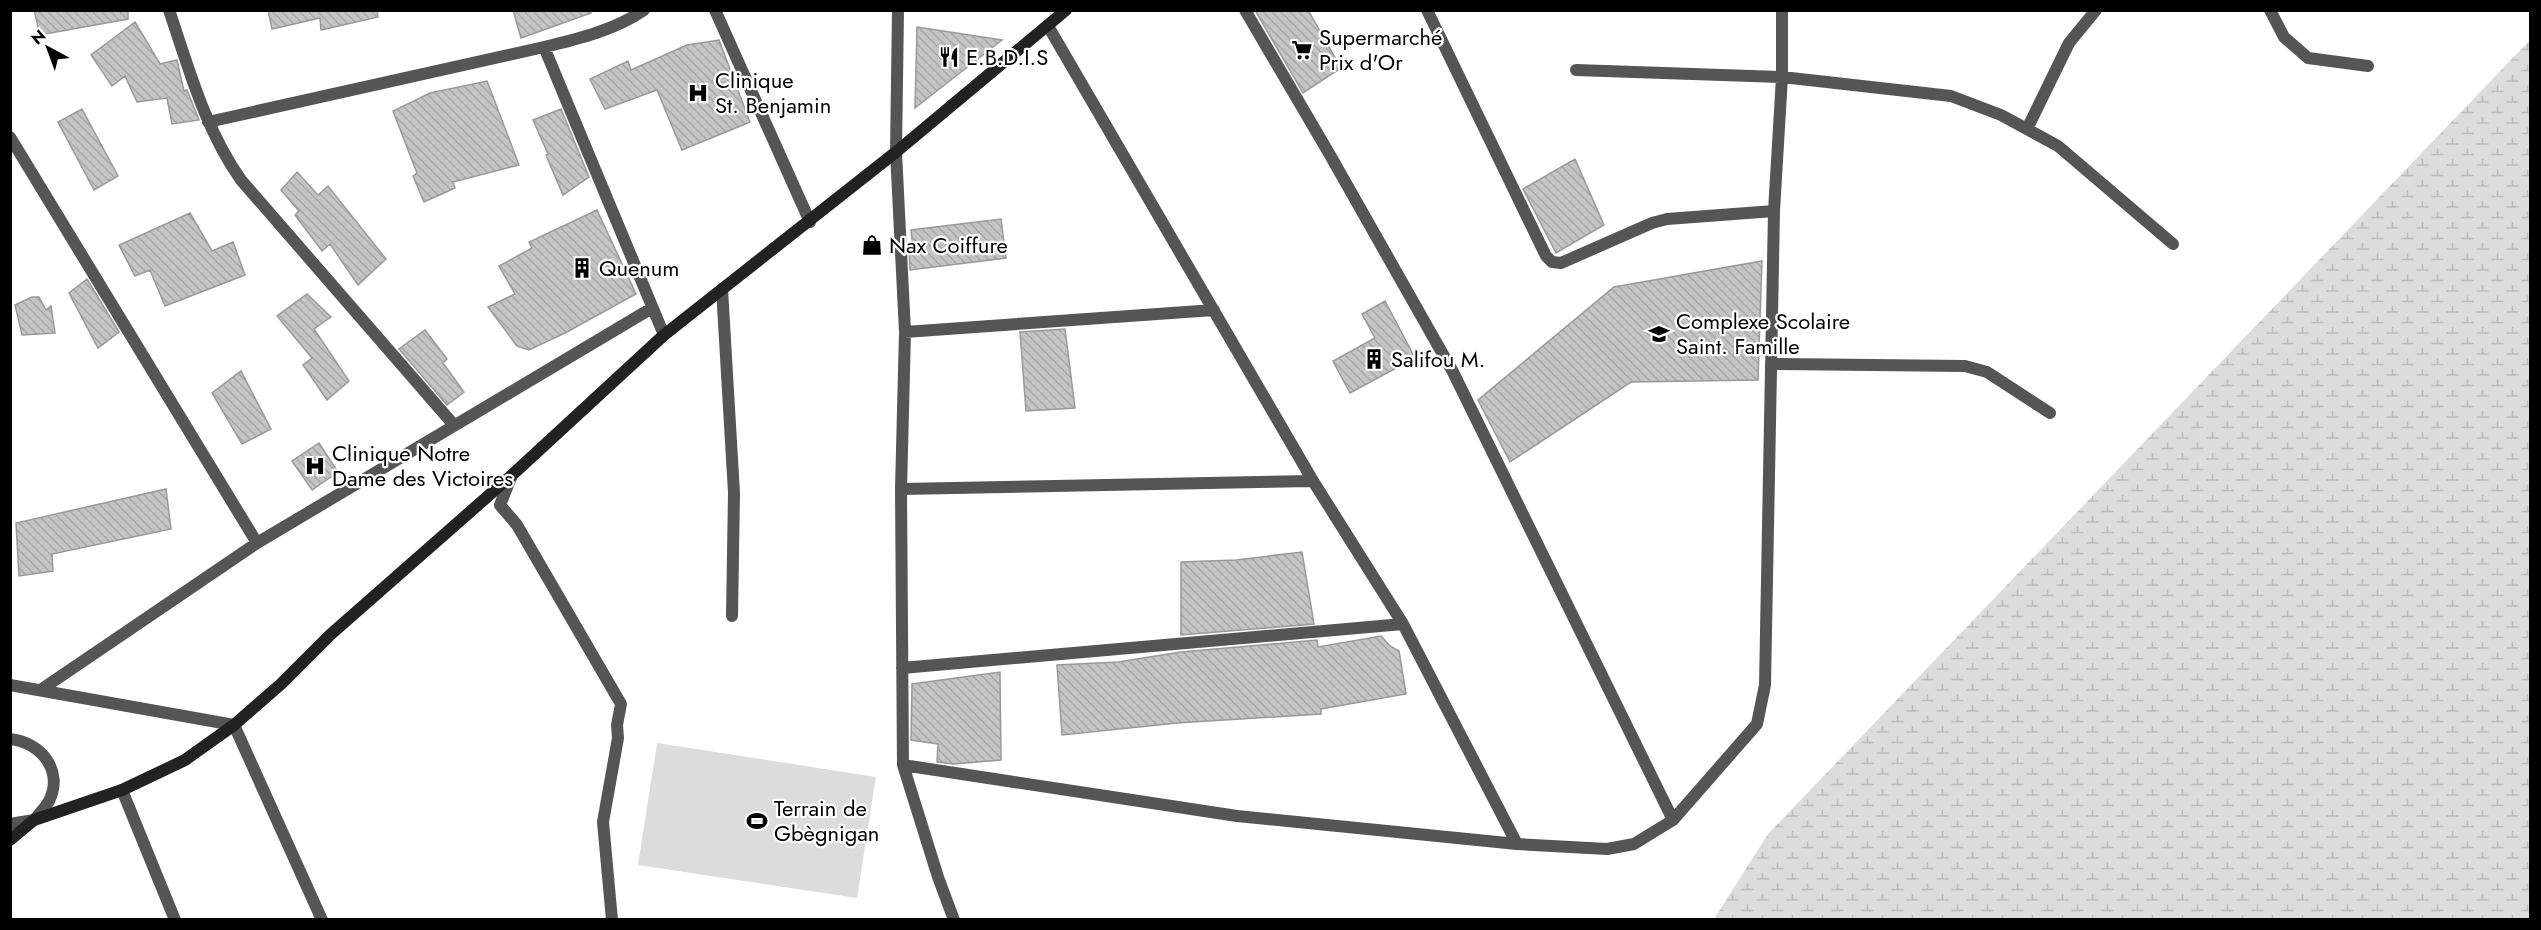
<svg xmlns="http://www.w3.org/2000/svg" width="2541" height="930" font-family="Jost,sans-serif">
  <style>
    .green { fill: #dcdcdc }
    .wetland { fill: url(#wetland-marsh) }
    .building { fill: url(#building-back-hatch); stroke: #999; stroke-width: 1.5 }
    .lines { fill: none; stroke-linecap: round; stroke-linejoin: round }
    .minor { stroke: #555; stroke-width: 12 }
    .tertiary { stroke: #555; stroke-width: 12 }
    .secondary { stroke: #222; stroke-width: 12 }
    .labels { text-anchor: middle; stroke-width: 4.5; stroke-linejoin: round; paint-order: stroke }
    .poi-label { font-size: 22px; fill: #000; stroke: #fff; text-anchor: start }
  </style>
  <defs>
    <pattern id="wetland-marsh" width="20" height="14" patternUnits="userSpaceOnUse" patternTransform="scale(1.5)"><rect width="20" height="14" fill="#dcdcdc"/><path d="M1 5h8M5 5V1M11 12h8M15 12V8" fill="none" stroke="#bbb"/></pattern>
    <pattern id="building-back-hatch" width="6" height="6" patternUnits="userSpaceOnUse" patternTransform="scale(1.5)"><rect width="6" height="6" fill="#c4c4c4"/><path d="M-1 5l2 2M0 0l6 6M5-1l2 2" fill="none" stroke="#a7a7a7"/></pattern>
  </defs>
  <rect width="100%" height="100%" fill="#fff"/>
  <path class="green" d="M657,743L876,777L857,898L638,865Z"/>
  <path class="wetland" d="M2530,40V919H1714L1768,834Z"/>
  <path class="building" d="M34,10H128V19L40,35Z
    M268,10H377L378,17L321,30L320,18L272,29Z
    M513,10H590L591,13L521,38Z
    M1255,10H1308L1341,68L1303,93Z
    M135,22L160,64L177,60L184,91L187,90L199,120L172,124L167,98L137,102L125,76L112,86L91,55Z
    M917,27L1002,40L915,108Z
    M719,40L750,122L682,150L657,90L605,109L590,79L628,61L631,70L687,45Z
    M487,81L519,165L453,182L455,188L424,202L413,176L417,173L393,111L430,93Z
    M82,109L118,176L94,190L58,122Z
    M561,109L589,177L563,195L546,155L548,154L533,120Z
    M1575,159L1604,225L1556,253L1523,189Z
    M297,172L318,195L328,186L386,259L358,285L330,244L322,251L295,215L299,211L281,190Z
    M597,210L636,294L565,333L529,350L517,346L488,307L515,294L499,266L532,248L529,242Z
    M190,213L212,251L233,242L245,275L165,306L150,270L135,276L119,245Z
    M1001,219L1006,258L910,270L909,249H913L911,230Z
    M1762,261L1758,380L1631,382L1510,462L1478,400L1614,287Z
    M87,279L119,332L98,348L69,293Z
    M307,294L331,317L314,329L349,381L327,400L303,365L312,358L277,316Z
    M32,297H39L46,310L51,306L55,333L22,335L15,305Z
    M1385,301L1415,358L1350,393L1333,361L1375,338L1362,314Z
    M1065,329L1075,408L1026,411L1020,332Z
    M425,330L447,359L443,363L464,392L447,405L399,349Z
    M241,371L271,429L242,444L212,393Z
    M319,443L338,472L312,490L292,461Z
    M166,489L171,529L52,554L53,571L19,576L16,523Z
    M1302,552L1314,624L1181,635V562L1236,560Z
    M1381,636L1390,646L1399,651L1406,694L1321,709V714L1177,723L1062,735L1057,665L1118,662L1181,652L1317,640L1318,647Z
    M1000,672L1001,760L954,764L937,762L938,744L911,740L912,684Z"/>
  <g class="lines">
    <path class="minor" d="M169,10C189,69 205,129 241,180L453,424
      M644,10C615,30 578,39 544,47L664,335
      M715,10L810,222
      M898,10L896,152L905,332L901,489L903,765L938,877L954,920
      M1245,10L1330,155L1453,372L1673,820
      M1427,10L1546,256L1552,262L1561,263L1652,223L1667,219L1774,211
      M2270,10L2284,37L2308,58L2368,66
      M1048,26L1313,481L1403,624L1517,844
      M1576,70L1782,77L1951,96L2001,115L2058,146L2173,244
      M208,122L544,47
      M2027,129L2069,43L2096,10
      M10,137L257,543
      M722,289L734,493L732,616
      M905,332L1214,310
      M1772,364L1965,366L1987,372L2050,413
      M512,475L500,505L517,525L621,704L617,725L618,738L603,822L612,920
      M901,489L1313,481
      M902,668L1403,624
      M10,685L234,725L322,920
      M42,689L257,543L652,308
      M903,765L1237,816L1517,844L1607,849L1634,844L1673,820L1757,724L1765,685L1774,211L1782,77V10
      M122,790L175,920"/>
    <path class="tertiary" d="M10,739C41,742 64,771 49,801C45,808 39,814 34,820L10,824"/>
    <path class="secondary" d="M10,840L34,820L122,790L185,760L234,725L281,684L330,635L512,475L664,335L896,152L1066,10"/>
  </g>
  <defs>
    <g id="supermarket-bare" transform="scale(1.62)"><path d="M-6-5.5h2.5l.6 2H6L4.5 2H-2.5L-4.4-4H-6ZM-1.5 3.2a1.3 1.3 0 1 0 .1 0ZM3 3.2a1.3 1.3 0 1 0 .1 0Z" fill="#000" stroke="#fff" stroke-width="2.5" paint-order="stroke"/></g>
    <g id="restaurant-bare" transform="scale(1.62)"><path d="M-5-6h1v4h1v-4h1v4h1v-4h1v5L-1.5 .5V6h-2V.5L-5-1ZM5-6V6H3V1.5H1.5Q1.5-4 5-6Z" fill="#000" stroke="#fff" stroke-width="2.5" paint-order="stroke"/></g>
    <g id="hospital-bare" transform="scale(1.62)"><path d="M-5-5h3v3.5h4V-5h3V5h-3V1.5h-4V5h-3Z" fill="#000" stroke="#fff" stroke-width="2.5" paint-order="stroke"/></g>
    <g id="shop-bare" transform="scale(1.62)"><path d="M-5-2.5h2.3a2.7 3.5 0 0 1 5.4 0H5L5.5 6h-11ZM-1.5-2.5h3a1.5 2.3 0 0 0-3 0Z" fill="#000" stroke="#fff" stroke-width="2.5" paint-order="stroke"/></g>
    <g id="building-bare" transform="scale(1.62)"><path d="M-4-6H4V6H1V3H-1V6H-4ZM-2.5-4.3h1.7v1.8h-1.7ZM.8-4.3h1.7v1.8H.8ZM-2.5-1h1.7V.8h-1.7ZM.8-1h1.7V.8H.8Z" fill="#000" stroke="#fff" stroke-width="2.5" paint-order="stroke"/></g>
    <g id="school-bare" transform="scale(1.62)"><path d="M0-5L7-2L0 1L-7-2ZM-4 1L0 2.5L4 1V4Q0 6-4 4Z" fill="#000" stroke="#fff" stroke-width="2.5" paint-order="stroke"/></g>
    <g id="stadium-bare" transform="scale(1.62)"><path d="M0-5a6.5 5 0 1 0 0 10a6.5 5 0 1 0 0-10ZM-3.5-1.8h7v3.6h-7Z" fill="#000" stroke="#fff" stroke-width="2.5" paint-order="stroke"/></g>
  </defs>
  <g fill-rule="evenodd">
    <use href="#supermarket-bare" x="1302" y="50"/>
    <use href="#restaurant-bare" x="949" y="57"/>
    <use href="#hospital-bare" x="698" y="93"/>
    <use href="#shop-bare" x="872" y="245"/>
    <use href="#building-bare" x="582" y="268"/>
    <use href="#school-bare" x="1659" y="334"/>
    <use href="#building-bare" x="1374" y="359"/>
    <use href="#hospital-bare" x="315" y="466"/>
    <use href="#stadium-bare" x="757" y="821"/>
  </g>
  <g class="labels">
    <g class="poi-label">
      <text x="1319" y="45">Supermarché<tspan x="1319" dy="25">Prix d'Or</tspan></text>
      <text x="966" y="65">E.B.D.I.S</text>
      <text x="715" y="88">Clinique<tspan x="715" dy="25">St. Benjamin</tspan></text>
      <text x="889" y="253">Nax Coiffure</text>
      <text x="599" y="276">Quenum</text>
      <text x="1676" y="329">Complexe Scolaire<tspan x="1676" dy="25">Saint. Famille</tspan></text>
      <text x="1391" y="367">Salifou M.</text>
      <text x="332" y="461">Clinique Notre<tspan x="332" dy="25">Dame des Victoires</tspan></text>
      <text x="774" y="816">Terrain de<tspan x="774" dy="25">Gbègnigan</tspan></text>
    </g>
  </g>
  <rect width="2541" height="930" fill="none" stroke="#000000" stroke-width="24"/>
  <g transform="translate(48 48) rotate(319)" stroke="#ffffff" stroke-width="4.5" paint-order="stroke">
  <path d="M0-4.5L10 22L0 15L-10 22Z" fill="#000000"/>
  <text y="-9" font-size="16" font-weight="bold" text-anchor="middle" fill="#000000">N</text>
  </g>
</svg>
